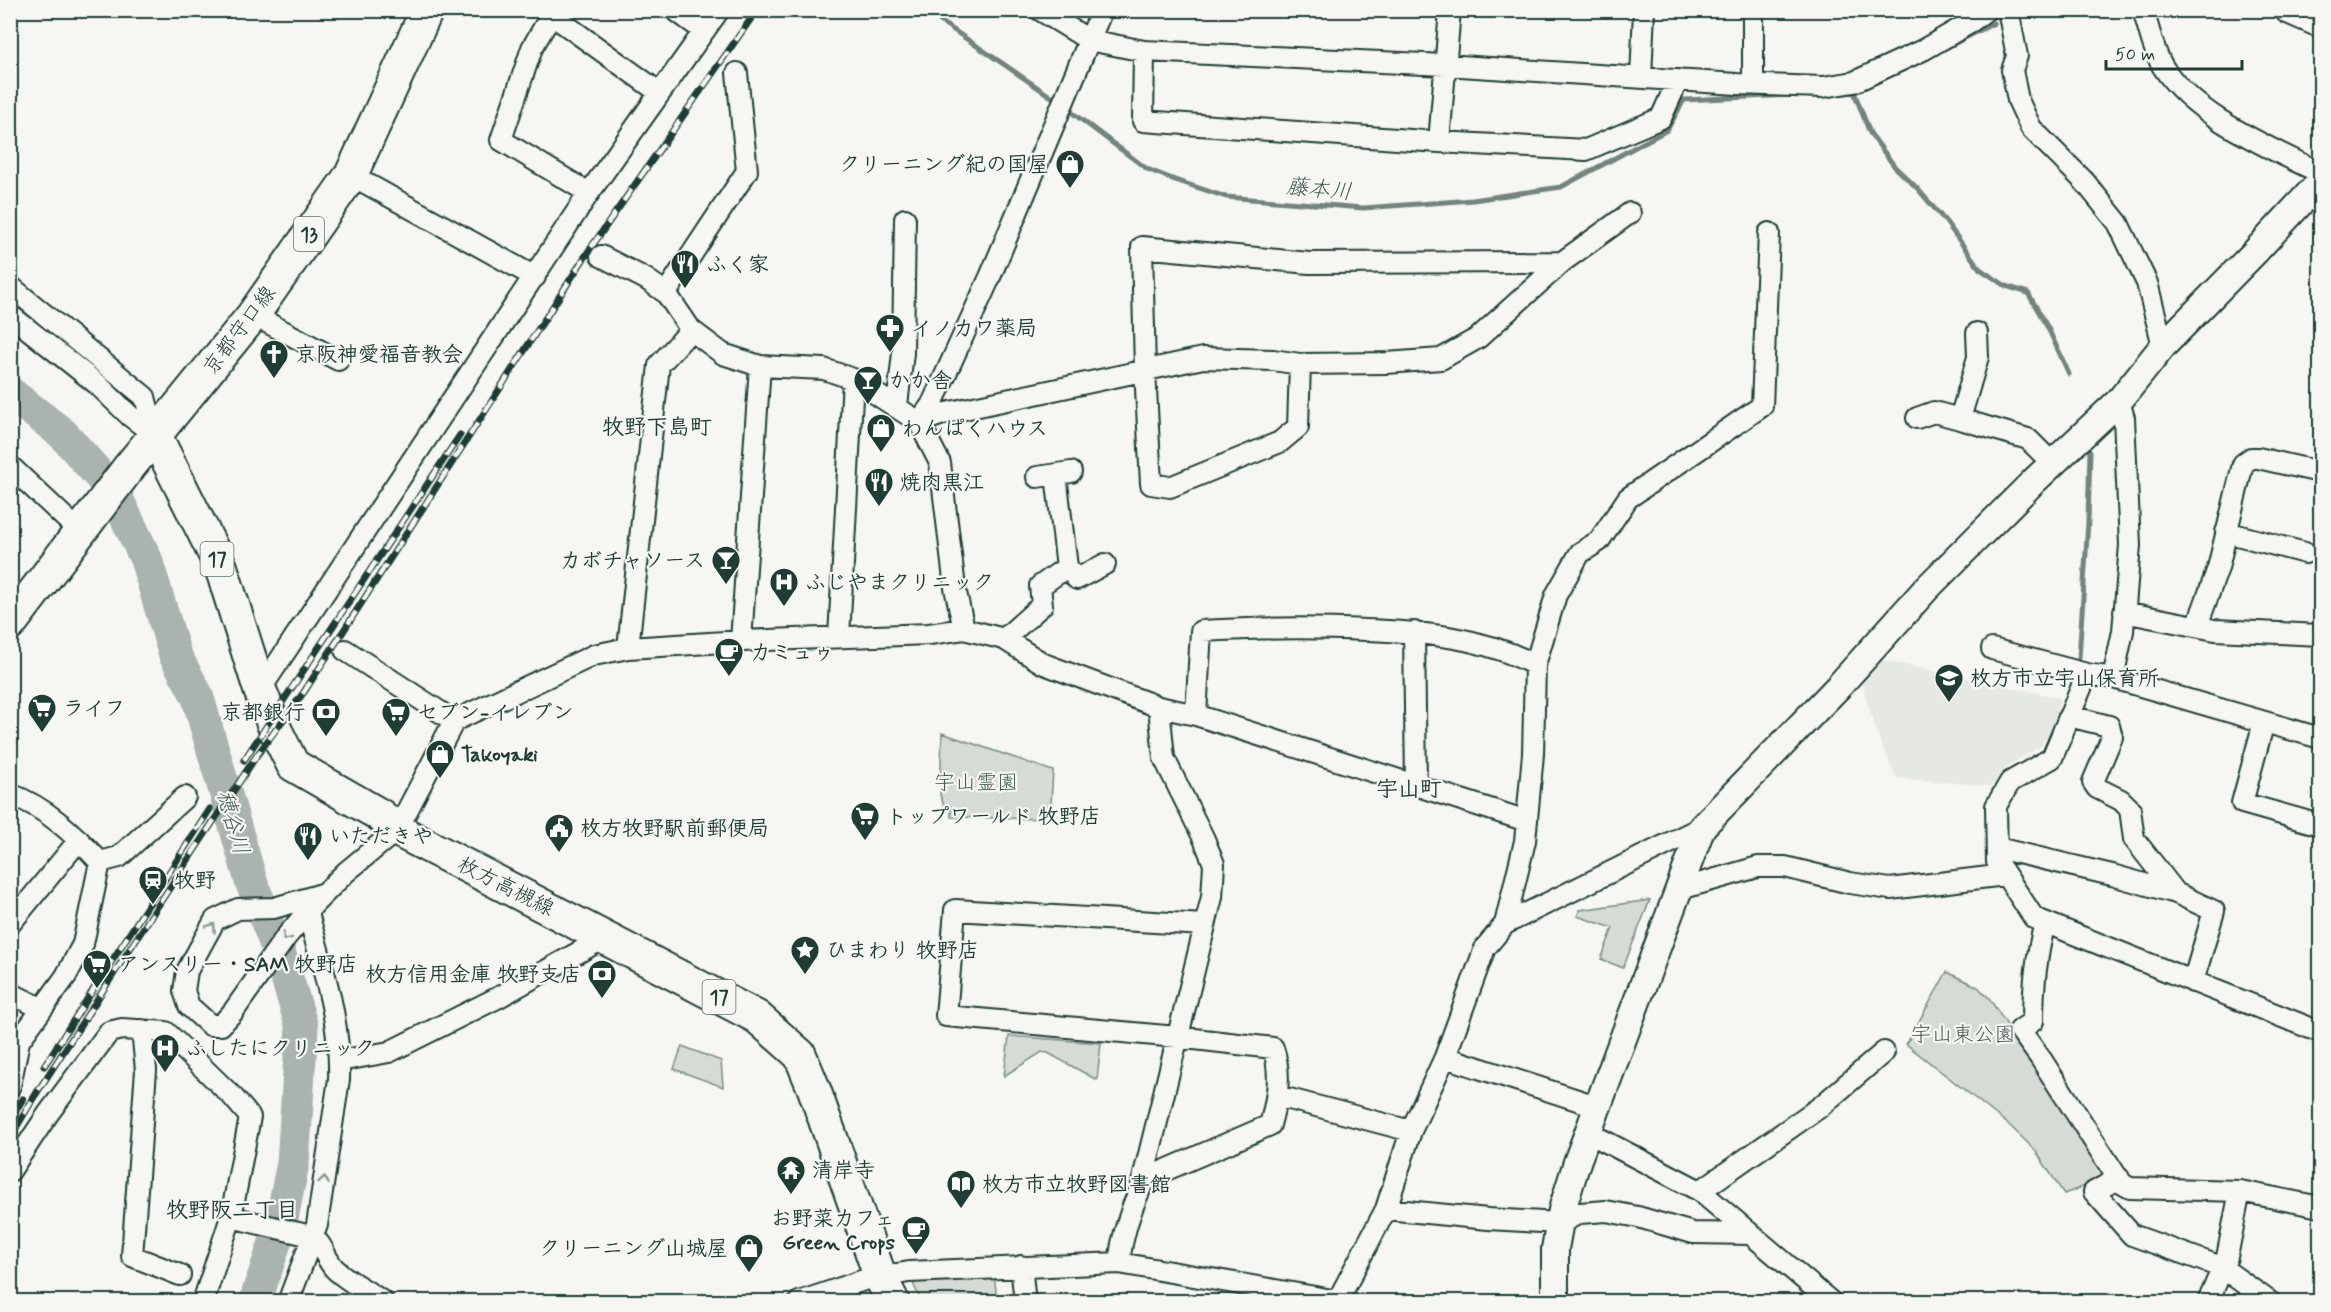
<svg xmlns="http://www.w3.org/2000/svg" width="2331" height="1312" font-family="Mynerve,'Klee One',sans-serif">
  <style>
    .built { fill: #e6e8e4 }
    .green { fill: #d6dbd6; stroke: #7a8c85; stroke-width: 1.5 }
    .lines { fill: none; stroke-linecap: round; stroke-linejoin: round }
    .stream { stroke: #72847d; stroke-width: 5 }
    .river { stroke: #aab3ae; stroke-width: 33 }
    .minor-casing { stroke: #1f3d34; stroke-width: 24 }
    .tertiary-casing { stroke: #1f3d34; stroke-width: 30 }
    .primary-casing { stroke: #1f3d34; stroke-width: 36 }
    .minor { stroke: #f6f6f2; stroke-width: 20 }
    .tertiary { stroke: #f6f6f2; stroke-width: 26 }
    .primary { stroke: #f6f6f2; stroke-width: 32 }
    .rail-casing { stroke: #1f3d34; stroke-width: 7 }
    .rail { stroke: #f6f6f2; stroke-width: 4.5; stroke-dasharray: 14; stroke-linecap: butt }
    .oneway { stroke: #8a9a93 }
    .labels { text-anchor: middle; stroke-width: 4.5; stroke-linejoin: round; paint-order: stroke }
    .shield { fill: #f6f6f2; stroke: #60746d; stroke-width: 1.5 }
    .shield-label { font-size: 20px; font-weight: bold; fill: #1f3d34 }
    .poi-label { font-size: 21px; font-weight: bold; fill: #1f3d34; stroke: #f6f6f2; text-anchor: start }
    .street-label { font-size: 21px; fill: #1f3d34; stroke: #f6f6f2 }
    .park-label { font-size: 21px; fill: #445d54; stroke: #f6f6f2 }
    .water-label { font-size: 22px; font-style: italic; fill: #425a52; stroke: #f6f6f2 }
    .neighbourhood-label { font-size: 22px; font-weight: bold; fill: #1f3d34; stroke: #f6f6f2 }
  </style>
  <rect width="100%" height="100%" fill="#f6f6f2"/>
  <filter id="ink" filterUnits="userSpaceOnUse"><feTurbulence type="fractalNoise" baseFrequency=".0167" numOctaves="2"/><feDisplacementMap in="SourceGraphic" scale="12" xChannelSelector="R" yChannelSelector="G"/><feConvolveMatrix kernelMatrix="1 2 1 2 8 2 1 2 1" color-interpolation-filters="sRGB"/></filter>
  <g filter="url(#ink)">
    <path class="built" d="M1876,659L2060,698L2054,726L2041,746L2008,766L1991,786L1896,778L1877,734L1860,677Z"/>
    <path class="green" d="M942,733L1053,771L1050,819L951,817V807L945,808L940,795Z
      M1650,900L1623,968L1601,959L1613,928L1577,916L1580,910Z
      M1947,972L1978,987L1989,998L2108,1177L2064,1194L2035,1150L2009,1125L1906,1044Z
      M1009,1036L1101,1043L1097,1080L1048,1053L1042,1052L1004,1076Z
      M682,1046L721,1061L723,1087L674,1069Z
      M994,1273L997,1301H921L912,1281Z
      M874,1286L880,1302H828Z"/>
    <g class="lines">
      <path class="stream" d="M924,10L1059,102
        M1934,54L1994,23
        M1844,93L1854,92L1870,133L1895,167L1917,188L1946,222L1980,269L2006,286L2028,293L2048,328L2069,374
        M1066,108L1147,169L1175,180L1226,197L1363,208L1473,200L1561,187L1667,130L1684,100L1790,95
        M2079,658L2088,522L2090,451"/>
      <path class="river" d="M10,393L63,434L114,492L146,559L175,655L197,695L251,881L280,955L302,1027L293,1163L280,1228L255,1302"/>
      <g class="minor-casing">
        <path id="minor" d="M554,10L532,48L501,140L589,193
          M675,10L704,31
          M1040,10L1089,40L1144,51L1143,121L1439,142L1586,150L1661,118L1678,80
          M1753,10V84
          M2008,10L2017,56L2012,70L2018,100L2031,128L2084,181L2118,223L2147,283L2163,346
          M2143,10C2149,28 2153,51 2163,67C2195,117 2269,147 2320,173
          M552,15L660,93
          M1144,51L1445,65L1737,84L1823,87L1854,82L1923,50L1968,24L1986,10
          M1641,78L1644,10
          M1439,142L1450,10
          M351,175L535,277
          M601,256L646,279L666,293L691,330L723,354L760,366L824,369L853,379L919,422L940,463L955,588L964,629
          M10,286L145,397L155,435
          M666,293L747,171L737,73
          M10,315L97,384L130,416L155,435
          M253,315L338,360
          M691,330L659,365L628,648L741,641L929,634L964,629L1004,639L1044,664L1159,707L1196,715L1527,821
          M1977,333L1978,357L1960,419L2028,439L2052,463
          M1300,364L1298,427L1280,442L1170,487L1151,484L1145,370L1142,247L1309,263L1562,262
          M897,406L903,353L905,219
          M1917,418L1934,412L1960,419
          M919,422L946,413L1203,358L1273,360L1300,364L1386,363L1441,359L1478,338L1562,262L1630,213
          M919,422L932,404L990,277L1102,10
          M10,466L80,532
          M1037,477L1071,472
          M2226,532L2305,553
          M1067,567L1077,579L1105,564
          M2124,612L2215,630L2320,635
          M2197,626L2218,568L2243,464L2251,458H2258L2311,470
          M1414,632L1416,785
          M839,637L853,379
          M1004,639L1042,605L1040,586L1067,567L1056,475
          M741,641L760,366
          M1992,649L2087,674
          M345,650L454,721
          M1535,665L1556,595L1580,553L1599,541L1628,498L1762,406L1769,233
          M2113,678L2123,631L2130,545L2124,418L2119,401
          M260,690L589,193L719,10
          M1196,715L1201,631C1257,628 1311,627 1366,630C1424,632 1483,637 1535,665L1533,754L1525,841L1505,924
          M2069,716L2109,726L2112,737L2093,782L2097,788L2121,800L2130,809L2134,839L2176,893
          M2264,722L2242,803L2320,825
          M2320,738L2113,678L2087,674L2052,758L2010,782L1996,806L1997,862L2034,918L2320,1032
          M10,794C46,807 75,835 100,862
          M1997,848L2112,875L2176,893L2214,911L2193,982
          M100,862L119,857L185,797
          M1677,890L1758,867H1785L1850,883L1890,889L2005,875
          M325,893L274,908L238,909L215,920L187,971L184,991L189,1006L210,1025H221L233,1012L286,937L313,905L346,872L397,830L454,721L594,655L628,648
          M2045,923C2036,956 2033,987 2033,1021L2020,1030L2041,1059L2121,1183L2130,1188L2240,1191L2320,1207
          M10,924L79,840
          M10,993L41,1008
          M142,1030L146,1070L132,1256L180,1275
          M1445,1057L1599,1107
          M339,1061L389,1052L499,997L606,937
          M10,1086L19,1041L66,976L83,944L100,862
          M1278,1096L1411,1131
          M1589,1133L1700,1191L1831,1302
          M10,1171L48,1114L109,1032L122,1029L166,1032L233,1097L250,1117L231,1217L203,1302
          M2119,1178L2094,1192L2132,1235L2221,1267L2270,1302
          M1143,1180L1270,1125C1277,1099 1282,1074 1273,1048L1177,1037L946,1016L955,910L1204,925
          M1700,1191L1820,1107L1884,1052
          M1386,1209L1488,1219L1560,1223L1580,1213L1606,1211L1638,1217L1693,1233L1751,1234
          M231,1217L311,1236C324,1244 325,1260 336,1270C350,1283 367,1290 383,1302
          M1119,1263C1122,1235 1129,1213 1141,1187L1212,897L1214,864L1204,839L1164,758L1159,707
          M1021,1266L1025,1302
          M1338,1300L1386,1209L1411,1131L1445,1057L1485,948L1505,924L1702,827
          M288,1302L317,1225L339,1079C341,1018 320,960 305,902
          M799,1302L867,1279L909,1272L1119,1263L1344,1302
          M2208,1302L2227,1257L2240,1191"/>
      </g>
      <g class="tertiary-casing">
        <path id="tertiary" d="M2288,10L2320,24
          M1555,1302V1249L1562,1210L1577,1162L1702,827L1838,687L1926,589L2034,481L2119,401L2163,346L2254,253L2320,182"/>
      </g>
      <g class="primary-casing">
        <path id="primary" d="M155,435L221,567L260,690L276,731L293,765L380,815L397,830L757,1017L800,1055L814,1089L880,1276L893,1302
          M10,624L130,466L253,315L351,175L427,10"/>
      </g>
      <use href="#minor" class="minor"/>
      <use href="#tertiary" class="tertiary"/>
      <use href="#primary" class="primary"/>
      <g class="rail-casing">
        <path id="rail" d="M244,760L460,435
          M44,1066L210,809
          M10,1120L23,1099
          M10,1138L36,1094L157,907L257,755L304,692L590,249L757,10"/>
      </g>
      <use href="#rail" class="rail"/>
    </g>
    <defs><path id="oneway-chevron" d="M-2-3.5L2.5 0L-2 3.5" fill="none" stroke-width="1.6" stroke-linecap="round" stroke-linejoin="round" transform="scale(1.5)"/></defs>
    <g class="oneway">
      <use href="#oneway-chevron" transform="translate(212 927) rotate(-55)"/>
      <use href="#oneway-chevron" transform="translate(286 937) rotate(128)"/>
      <use href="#oneway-chevron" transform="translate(324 1180) rotate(-81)"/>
    </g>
  </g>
  <defs>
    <g id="shop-pin" transform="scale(1.5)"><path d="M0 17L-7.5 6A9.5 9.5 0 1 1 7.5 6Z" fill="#1f3d34" stroke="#f6f6f2"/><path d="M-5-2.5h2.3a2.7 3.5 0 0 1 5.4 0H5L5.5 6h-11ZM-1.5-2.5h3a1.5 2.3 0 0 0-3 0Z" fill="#fff"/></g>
    <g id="restaurant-pin" transform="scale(1.5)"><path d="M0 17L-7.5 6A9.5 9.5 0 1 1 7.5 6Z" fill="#1f3d34" stroke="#f6f6f2"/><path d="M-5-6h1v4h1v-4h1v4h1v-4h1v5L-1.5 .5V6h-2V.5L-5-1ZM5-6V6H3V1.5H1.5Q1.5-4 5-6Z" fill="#fff"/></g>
    <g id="pharmacy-pin" transform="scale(1.5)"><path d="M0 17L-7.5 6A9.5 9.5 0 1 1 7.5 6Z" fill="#1f3d34" stroke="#f6f6f2"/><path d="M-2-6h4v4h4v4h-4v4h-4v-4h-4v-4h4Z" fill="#fff"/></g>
    <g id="church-pin" transform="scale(1.5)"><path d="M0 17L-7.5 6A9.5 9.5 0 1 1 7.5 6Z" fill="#1f3d34" stroke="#f6f6f2"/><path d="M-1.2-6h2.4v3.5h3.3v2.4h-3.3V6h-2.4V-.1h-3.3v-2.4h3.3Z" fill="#fff"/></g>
    <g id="bar-pin" transform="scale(1.5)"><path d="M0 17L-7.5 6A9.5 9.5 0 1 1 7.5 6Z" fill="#1f3d34" stroke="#f6f6f2"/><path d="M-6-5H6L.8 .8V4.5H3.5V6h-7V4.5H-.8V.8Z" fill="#fff"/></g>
    <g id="hospital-pin" transform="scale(1.5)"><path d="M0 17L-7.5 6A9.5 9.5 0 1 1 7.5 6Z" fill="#1f3d34" stroke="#f6f6f2"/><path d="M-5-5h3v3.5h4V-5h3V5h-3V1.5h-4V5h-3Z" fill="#fff"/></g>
    <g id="cafe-pin" transform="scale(1.5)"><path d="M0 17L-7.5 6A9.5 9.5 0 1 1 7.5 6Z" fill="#1f3d34" stroke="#f6f6f2"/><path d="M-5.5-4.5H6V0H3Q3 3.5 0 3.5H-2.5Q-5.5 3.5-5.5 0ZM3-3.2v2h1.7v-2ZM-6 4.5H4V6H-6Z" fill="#fff"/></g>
    <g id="school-pin" transform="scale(1.5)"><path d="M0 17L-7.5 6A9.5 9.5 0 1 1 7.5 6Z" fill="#1f3d34" stroke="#f6f6f2"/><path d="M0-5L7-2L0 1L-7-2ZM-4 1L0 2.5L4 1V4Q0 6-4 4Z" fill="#fff"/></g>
    <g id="supermarket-pin" transform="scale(1.5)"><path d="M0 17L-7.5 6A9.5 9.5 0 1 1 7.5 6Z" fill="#1f3d34" stroke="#f6f6f2"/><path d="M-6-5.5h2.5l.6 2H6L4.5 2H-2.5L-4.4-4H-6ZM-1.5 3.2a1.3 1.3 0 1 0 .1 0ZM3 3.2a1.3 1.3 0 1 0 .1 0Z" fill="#fff"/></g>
    <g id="bank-pin" transform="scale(1.5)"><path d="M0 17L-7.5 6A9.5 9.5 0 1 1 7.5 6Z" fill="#1f3d34" stroke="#f6f6f2"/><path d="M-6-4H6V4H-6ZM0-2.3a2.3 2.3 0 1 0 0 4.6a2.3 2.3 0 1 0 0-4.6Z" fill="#fff"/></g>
    <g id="civic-pin" transform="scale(1.5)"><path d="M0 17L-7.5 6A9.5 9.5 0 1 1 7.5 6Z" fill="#1f3d34" stroke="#f6f6f2"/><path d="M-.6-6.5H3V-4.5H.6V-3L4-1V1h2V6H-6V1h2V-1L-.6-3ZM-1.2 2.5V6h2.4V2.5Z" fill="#fff"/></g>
    <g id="station-pin" transform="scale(1.5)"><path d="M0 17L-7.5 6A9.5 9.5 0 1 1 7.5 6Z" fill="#1f3d34" stroke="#f6f6f2"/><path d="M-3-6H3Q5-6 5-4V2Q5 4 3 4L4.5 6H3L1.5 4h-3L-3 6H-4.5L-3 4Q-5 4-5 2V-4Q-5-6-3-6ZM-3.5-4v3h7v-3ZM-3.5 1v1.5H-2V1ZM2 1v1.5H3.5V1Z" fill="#fff"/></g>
    <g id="sight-pin" transform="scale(1.5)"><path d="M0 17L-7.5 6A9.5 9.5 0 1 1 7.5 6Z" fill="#1f3d34" stroke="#f6f6f2"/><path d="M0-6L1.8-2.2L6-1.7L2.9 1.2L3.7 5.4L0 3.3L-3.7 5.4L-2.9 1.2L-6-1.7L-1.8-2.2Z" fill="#fff"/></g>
    <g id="temple-pin" transform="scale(1.5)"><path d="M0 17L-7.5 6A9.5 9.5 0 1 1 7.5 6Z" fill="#1f3d34" stroke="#f6f6f2"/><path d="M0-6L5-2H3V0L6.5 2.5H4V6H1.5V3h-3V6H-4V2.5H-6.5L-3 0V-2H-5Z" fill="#fff"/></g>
    <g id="library-pin" transform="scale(1.5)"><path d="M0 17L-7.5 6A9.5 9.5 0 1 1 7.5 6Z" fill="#1f3d34" stroke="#f6f6f2"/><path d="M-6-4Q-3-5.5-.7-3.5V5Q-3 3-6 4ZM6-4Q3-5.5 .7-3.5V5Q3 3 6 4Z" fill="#fff"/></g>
  </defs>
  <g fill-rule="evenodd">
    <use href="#shop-pin" x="1070" y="164"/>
    <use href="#restaurant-pin" x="685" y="264"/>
    <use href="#pharmacy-pin" x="890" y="328"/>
    <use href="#church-pin" x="274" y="354"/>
    <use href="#bar-pin" x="868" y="380"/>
    <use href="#shop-pin" x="881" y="428"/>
    <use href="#restaurant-pin" x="879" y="482"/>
    <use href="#bar-pin" x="726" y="560"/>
    <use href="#hospital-pin" x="784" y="582"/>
    <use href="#cafe-pin" x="729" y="652"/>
    <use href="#school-pin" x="1949" y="678"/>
    <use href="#supermarket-pin" x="42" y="708"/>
    <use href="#bank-pin" x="326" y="712"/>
    <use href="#supermarket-pin" x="396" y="712"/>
    <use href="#shop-pin" x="440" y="754"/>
    <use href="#supermarket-pin" x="865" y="816"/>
    <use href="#civic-pin" x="559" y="828"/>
    <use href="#restaurant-pin" x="308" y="836"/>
    <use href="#station-pin" x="153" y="880"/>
    <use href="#sight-pin" x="805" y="950"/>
    <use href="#supermarket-pin" x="97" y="964"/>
    <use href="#bank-pin" x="602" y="974"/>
    <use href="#hospital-pin" x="165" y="1048"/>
    <use href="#temple-pin" x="791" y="1170"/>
    <use href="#library-pin" x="961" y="1184"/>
    <use href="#cafe-pin" x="916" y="1230"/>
    <use href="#shop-pin" x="749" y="1248"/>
  </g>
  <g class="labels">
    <g class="shield">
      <rect x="294" y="217" width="30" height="34" rx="4.5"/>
      <rect x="200.5" y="542" width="33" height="34" rx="4.5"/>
      <rect x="702.5" y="980" width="33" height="34" rx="4.5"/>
    </g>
    <g class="shield-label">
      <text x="309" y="241">13</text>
      <text x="217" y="566">17</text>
      <text x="719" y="1004">17</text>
    </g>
    <g class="poi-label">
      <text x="1049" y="171" text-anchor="end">クリーニング紀の国屋</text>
      <text x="706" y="271">ふく家</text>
      <text x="911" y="335">イノカワ薬局</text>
      <text x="295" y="361">京阪神愛福音教会</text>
      <text x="889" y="387">かか舎</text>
      <text x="902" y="435">わんぱくハウス</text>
      <text x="900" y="489">焼肉黒江</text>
      <text x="705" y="567" text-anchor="end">カボチャソース</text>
      <text x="805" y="589">ふじやまクリニック</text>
      <text x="750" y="659">カミュゥ</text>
      <text x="1970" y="685">枚方市立宇山保育所</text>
      <text x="63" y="715">ライフ</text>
      <text x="305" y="719" text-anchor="end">京都銀行</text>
      <text x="417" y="719">セブン-イレブン</text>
      <text x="461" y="761">Takoyaki</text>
      <text x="886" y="823">トップワールド 牧野店</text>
      <text x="580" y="835">枚方牧野駅前郵便局</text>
      <text x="329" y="843">いただきや</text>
      <text x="174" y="887">牧野</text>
      <text x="826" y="957">ひまわり 牧野店</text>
      <text x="118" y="971">アンスリー・SAM 牧野店</text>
      <text x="581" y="981" text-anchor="end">枚方信用金庫 牧野支店</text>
      <text x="186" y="1055">ふしたにクリニック</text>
      <text x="812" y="1177">清岸寺</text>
      <text x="982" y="1191">枚方市立牧野図書館</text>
      <text x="895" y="1225" text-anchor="end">お野菜カフェ<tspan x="895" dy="24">Green Crops</tspan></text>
      <text x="728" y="1255" text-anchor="end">クリーニング山城屋</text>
    </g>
    <g class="street-label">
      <text transform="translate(239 330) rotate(-53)" y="7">京都守口線</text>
      <text transform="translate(506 886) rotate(27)" y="7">枚方高槻線</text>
    </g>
    <g class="park-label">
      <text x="976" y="789">宇山霊園</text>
      <text x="1963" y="1041">宇山東公園</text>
    </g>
    <g class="water-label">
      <text transform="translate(1319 188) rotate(5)" y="8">藤本川</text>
      <text transform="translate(234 822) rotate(74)" y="8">穂谷川</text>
    </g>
    <g class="neighbourhood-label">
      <text x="657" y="434">牧野下島町</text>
      <text x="1409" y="796">宇山町</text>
      <text x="232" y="1217">牧野阪二丁目</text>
    </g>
  </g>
  <rect width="2331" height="1312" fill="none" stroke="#f6f6f2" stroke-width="36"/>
  <rect x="18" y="18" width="2295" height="1276" fill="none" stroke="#1f3d34" stroke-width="2" filter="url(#ink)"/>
  <path d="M2106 60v9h136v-9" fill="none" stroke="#1f3d34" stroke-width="3"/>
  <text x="2115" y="60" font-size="18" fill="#1f3d34" stroke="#f6f6f2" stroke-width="4.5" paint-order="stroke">50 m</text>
</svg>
